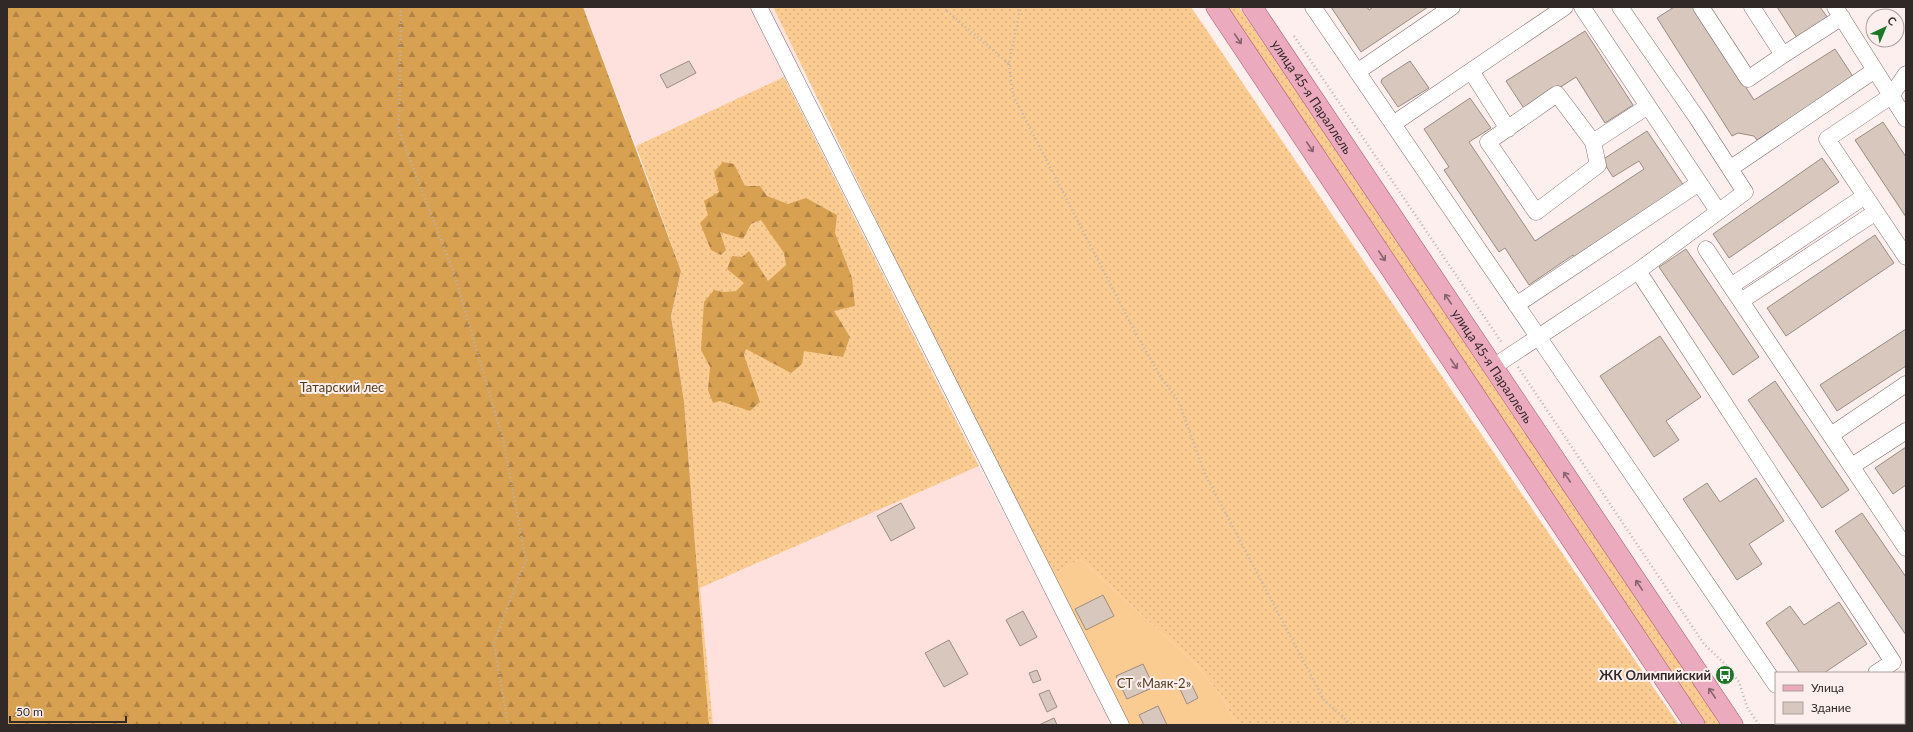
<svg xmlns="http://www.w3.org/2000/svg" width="1913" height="732" font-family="Lato,sans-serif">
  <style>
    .built { fill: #fee0dc }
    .grass { fill: url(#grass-dots) }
    .forest { fill: url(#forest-firs) }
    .garden { fill: #facc92 }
    .building { fill: #d8c7bd; stroke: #9b8b82 }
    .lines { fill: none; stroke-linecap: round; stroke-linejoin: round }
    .minor-casing { stroke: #7f6c6a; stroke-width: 17 }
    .major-casing { stroke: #a1586e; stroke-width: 21 }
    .path { stroke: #bdb2b0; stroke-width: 2.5; stroke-dasharray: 1 3; stroke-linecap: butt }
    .minor { stroke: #fff; stroke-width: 16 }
    .major { stroke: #ebaabe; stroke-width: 20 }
    .oneway { stroke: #85636c }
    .labels { text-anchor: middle; stroke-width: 4; stroke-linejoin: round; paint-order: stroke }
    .street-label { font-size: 13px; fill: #312928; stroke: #fcefed }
    .park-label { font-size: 13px; fill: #543c1b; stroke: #fcefed }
    .poi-label { font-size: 13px; font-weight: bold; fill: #312928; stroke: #fcefed; text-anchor: end }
  </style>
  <defs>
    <pattern id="grass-dots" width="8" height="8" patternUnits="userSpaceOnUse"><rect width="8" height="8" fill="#facc92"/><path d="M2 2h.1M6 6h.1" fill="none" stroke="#d7af7e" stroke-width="1.8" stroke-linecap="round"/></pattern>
    <pattern id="forest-firs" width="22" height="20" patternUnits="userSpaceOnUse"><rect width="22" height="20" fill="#d8a051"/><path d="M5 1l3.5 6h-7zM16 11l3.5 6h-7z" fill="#b08243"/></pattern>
  </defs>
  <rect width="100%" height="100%" fill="#fcefed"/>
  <path class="built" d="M583,7H773L802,69L636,146Z
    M979,466L1114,725H713L700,588Z"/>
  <path class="grass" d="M773,7H1191L1679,725H1236L1223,698L1195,663L1080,559L1053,575L952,376Z
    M1222,7H1239L1722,725H1707Z
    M784,77L979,466L700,588L713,725H709L684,401L671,316L681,271L636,146Z"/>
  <path class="forest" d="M7,7H583L681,271L671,316L684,401L709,725H7Z
    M723,162L734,164L745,186H760L767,196L788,204L806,198L837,215L835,233L852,278L855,306L834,311L850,337L843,357L804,351L802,364L791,373L746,349L744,355L760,402L750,411L720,401L713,403L708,390L710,367L701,350L704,302L714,290L724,292L736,291L744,283L727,269L732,256L742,257L749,251L768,281L786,265L784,253L761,220L751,224L743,239L720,232L726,250L721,255L711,250L700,223L708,215L704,201L719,192L714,172Z"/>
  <path class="garden" d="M1080,559L1195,663L1223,698L1236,725H1129L1053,575Z"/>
  <path class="building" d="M1331,7H1367L1369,10L1373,7H1428L1361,52Z
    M1674,7H1695L1754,100L1835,49L1854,78L1757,140L1754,136L1738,133L1732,136L1657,18Z
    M1777,7H1820L1828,18L1797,38Z
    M1585,31L1633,105L1605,123L1576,77L1525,110L1506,81Z
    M689,61L696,73L667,88L660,75Z
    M1410,61L1429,88L1398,107L1381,82L1382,79Z
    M1470,98L1491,128L1469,142L1535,241L1644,169L1639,161L1613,177L1602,160L1647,131L1684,186L1575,258L1573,255L1529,285L1505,248L1499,252L1444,170L1449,167L1424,129Z
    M1883,122L1906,157V217L1855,140Z
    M1822,158L1839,182L1729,258L1713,234Z
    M1875,235L1894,263L1786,336L1767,308Z
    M1686,249L1759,357L1733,375L1659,267Z
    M1906,329V366L1837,411L1820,385Z
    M1660,336L1701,397L1666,421L1679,440L1654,457L1600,376Z
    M1775,381L1849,490L1822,508L1748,400Z
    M1906,447V485L1893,494L1875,468Z
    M1756,478L1784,521L1749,544L1762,564L1737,580L1683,499L1707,483L1720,502Z
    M901,503L915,528L891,541L877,516Z
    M1862,513L1906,577V635L1835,531Z
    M1103,595L1114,616L1086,630L1075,609Z
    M1839,602L1867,644L1824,673H1800L1766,623L1790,606L1804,625Z
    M1023,611L1037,637L1020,646L1006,620Z
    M949,640L968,674L944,687L925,653Z
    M1143,664L1154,687L1127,699L1116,676Z
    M1037,670L1041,680L1033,683L1029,673Z
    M1191,683L1198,698L1187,704L1180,689Z
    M1906,683V723L1903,725H1880L1879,723H1904V684Z
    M1049,690L1057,707L1047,712L1039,694Z
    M1158,706L1167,725H1144L1139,715Z
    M1054,718L1057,725H1039Z
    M1840,723H1858L1859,725H1837Z"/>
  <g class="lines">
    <g class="minor-casing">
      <path id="minor" d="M759,7L1121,725
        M1313,7L1776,685
        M1582,7L1718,211
        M1701,7L1748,79L1783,55
        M1752,7L1783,55L1842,17
        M1835,7L1906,119
        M1471,71L1508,129
        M1357,72L1452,7
        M1906,74L1891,96L1827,139L1906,257
        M1393,124L1565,7
        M1593,142L1598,165L1536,212L1488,142L1557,94L1593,142L1648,106
        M1731,168L1875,70
        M1706,249L1906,548
        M1638,271L1893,662L1876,673
        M1731,286L1865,196
        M1741,301L1876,212
        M1516,305L1699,183
        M1493,367L1638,271L1745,192L1697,118L1620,7
        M1831,435L1906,384
        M1852,466L1906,431
        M1863,723L1864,725"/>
    </g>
    <g class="major-casing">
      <g id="major">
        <path d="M1216,7L1695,725"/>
        <path id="s1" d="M1252,7L1733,725"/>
      </g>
    </g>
    <path class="path" d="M401,7L399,131L454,273L503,439L526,560L494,643L508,725
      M946,7L947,11L1009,64L1020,10L1018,7
      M1294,36L1502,343
      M1009,64L1013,95L1135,332L1162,379L1178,400L1205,474L1324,700L1352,725
      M1518,367L1704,644L1725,664L1739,682L1747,707L1759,725"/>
    <use href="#minor" class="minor"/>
    <use href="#major" class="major"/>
  </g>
  <defs><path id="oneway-shaft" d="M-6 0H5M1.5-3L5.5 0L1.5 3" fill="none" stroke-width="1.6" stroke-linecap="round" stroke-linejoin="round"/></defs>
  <g class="oneway">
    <use href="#oneway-shaft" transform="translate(1238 39) rotate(56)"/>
    <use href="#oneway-shaft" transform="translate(1310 147) rotate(56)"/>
    <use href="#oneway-shaft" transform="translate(1382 256) rotate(56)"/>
    <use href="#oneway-shaft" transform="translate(1448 299) rotate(-124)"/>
    <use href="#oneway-shaft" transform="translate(1454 364) rotate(56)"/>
    <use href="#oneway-shaft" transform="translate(1567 477) rotate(-124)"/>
    <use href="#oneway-shaft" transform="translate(1639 585) rotate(-124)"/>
    <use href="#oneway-shaft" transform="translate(1712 693) rotate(-124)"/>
  </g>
  <defs>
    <g id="bus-disc" transform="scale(1)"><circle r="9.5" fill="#1e7725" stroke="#fcefed"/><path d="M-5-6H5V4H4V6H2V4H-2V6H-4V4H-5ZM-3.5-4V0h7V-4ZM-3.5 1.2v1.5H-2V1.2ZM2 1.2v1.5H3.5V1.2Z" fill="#fff"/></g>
  </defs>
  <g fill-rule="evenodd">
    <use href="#bus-disc" x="1725" y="675"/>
  </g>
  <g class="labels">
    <g class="street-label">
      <text dy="5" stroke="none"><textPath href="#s1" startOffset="108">улица 45-я Параллель</textPath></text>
      <text dy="5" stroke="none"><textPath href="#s1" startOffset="432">улица 45-я Параллель</textPath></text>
    </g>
    <g class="park-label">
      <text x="342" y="392">Татарский лес</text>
      <text x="1154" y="688">СТ «Маяк-2»</text>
    </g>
    <g class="poi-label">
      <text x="1711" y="680">ЖК Олимпийский</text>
    </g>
  </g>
  <rect width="1913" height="732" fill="none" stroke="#312928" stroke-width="16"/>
  <rect x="1775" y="672" width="130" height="52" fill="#fcefed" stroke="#aba09e"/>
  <rect x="1783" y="685" width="20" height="6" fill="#ebaabe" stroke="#aba09e"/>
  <text x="1811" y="692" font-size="12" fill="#312928">Улица</text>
  <rect x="1783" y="702" width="20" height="12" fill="#d8c7bd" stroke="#aba09e"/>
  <text x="1811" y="712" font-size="12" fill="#312928">Здание</text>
  <g transform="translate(1885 28) rotate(44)"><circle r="19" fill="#fcefed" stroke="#aba09e"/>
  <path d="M0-3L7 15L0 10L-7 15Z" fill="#1e7725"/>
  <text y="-6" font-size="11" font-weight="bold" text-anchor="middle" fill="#312928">С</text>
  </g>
  <path d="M10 716v6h116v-6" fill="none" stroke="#312928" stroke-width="2"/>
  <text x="16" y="716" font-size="12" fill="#312928" stroke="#fcefed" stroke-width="3" paint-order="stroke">50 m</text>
</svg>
